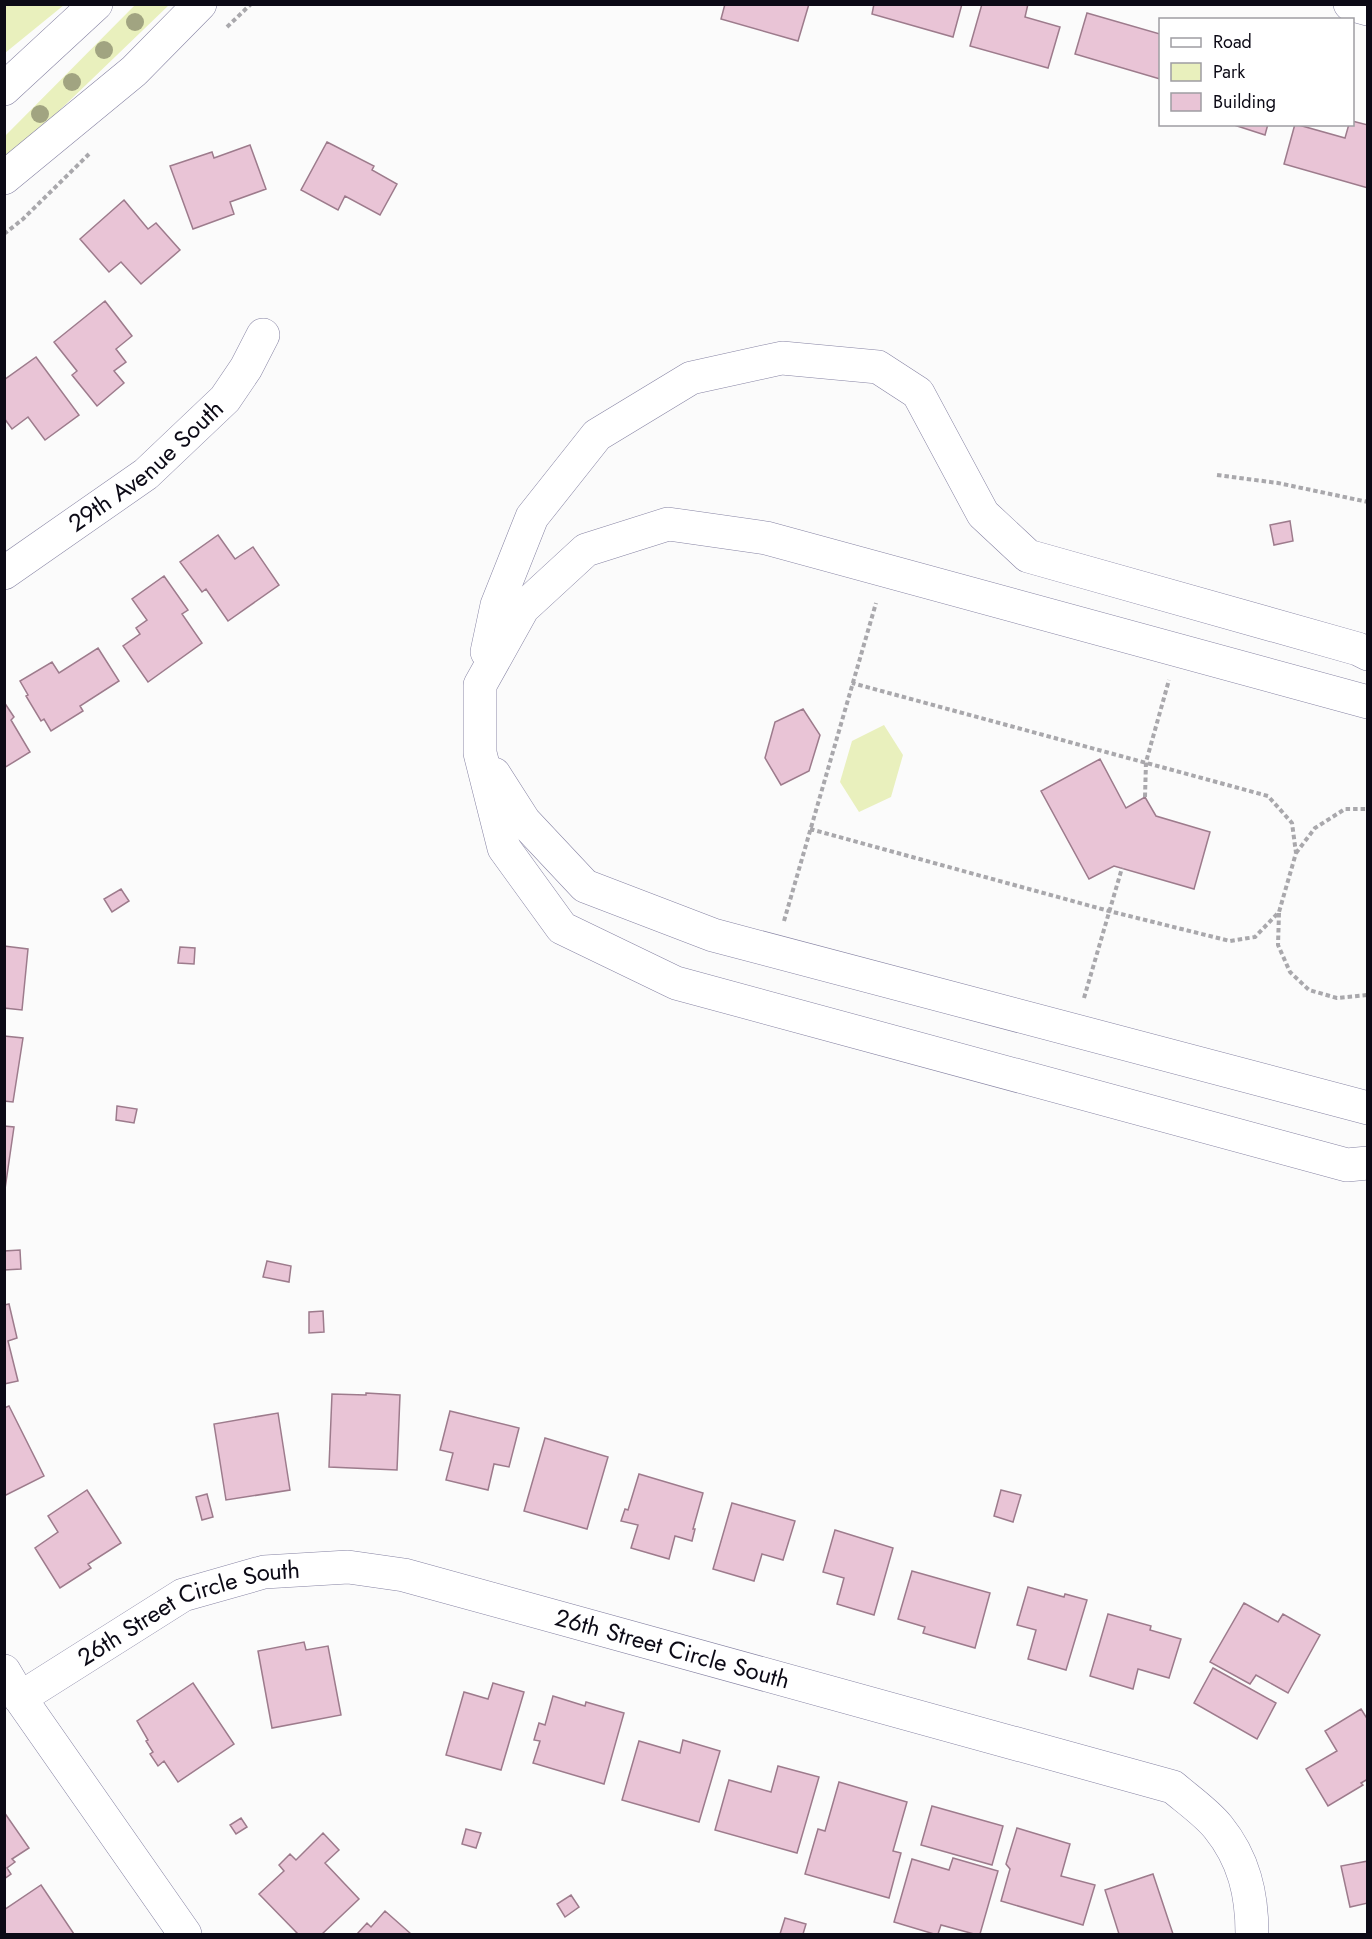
<svg xmlns="http://www.w3.org/2000/svg" width="1372" height="1939" font-family="Jost,sans-serif">
  <style>
    .green { fill: #e9f0bd }
    .building { fill: #e9c4d6; stroke: #9d7b8c; stroke-width: 1.5 }
    .lines { fill: none; stroke-linecap: round; stroke-linejoin: round }
    .minor-casing { stroke: #8683a3; stroke-width: 34 }
    .path { stroke: #a9a8ac; stroke-width: 4; stroke-dasharray: 4.5 3; stroke-linecap: butt }
    .minor { stroke: #fff; stroke-width: 33 }
    .tree { fill: #a1a481 }
    .labels { text-anchor: middle; stroke-width: 4.5; stroke-linejoin: round; paint-order: stroke }
    .street-label { font-size: 24px; fill: #0c0a16; stroke: #fff }
  </style>
  <rect width="100%" height="100%" fill="#fbfbfb"/>
  <path class="green" d="M5,4H64V5L5,53Z
    M135,5H169L37,132L5,158V136Z
    M884,725L903,755L891,797L859,812L840,782L852,741Z"/>
  <path class="building" d="M725,4H809L798,41L721,19Z
    M874,4H962L953,37L872,14Z
    M982,4H1028L1025,17L1060,27L1048,68L970,46Z
    M1087,13L1160,34V79L1075,54Z
    M1352,121L1368,125V188L1284,164L1295,124L1345,138L1349,124H1352Z
    M1231,124H1268L1265,135Z
    M327,142L374,166L372,170L397,184L380,215L345,196L338,210L301,190Z
    M250,145L266,189L230,202L234,214L193,229L170,166L212,152L214,158Z
    M124,200L148,229L156,223L180,250L141,284L121,262L109,272L80,239Z
    M105,301L132,336L116,349L126,362L114,371L124,383L97,406L72,375L77,371L54,342Z
    M36,357L79,415L45,440L28,417L12,429L4,418V380Z
    M1290,521L1293,541L1274,545L1270,525Z
    M218,535L235,559L253,547L279,585L228,621L206,589L202,592L180,562Z
    M164,576L188,610L182,614L202,643L148,682L123,646L140,634L136,628L147,620L132,599Z
    M98,648L119,681L80,706L83,711L51,731L44,719L41,721L26,696L28,695L20,681L52,662L59,673Z
    M4,702L14,717L11,720L30,752L4,768Z
    M803,709L820,735L809,771L781,785L765,758L775,722Z
    M1100,759L1126,808L1145,797L1156,816L1210,832L1194,889L1114,866L1089,879L1041,791Z
    M121,889L129,901L112,912L104,899Z
    M4,946L28,949L22,1010L4,1008Z
    M180,947L195,948L194,964L178,963Z
    M4,1036L23,1038L13,1102L4,1101Z
    M117,1106L137,1109L134,1123L116,1120Z
    M4,1126L14,1127L5,1189H4Z
    M20,1250L21,1269L4,1270V1251Z
    M267,1261L291,1266L289,1282L263,1277Z
    M9,1304L17,1338L8,1341L18,1381L4,1384V1305Z
    M323,1311L324,1332L309,1333V1312Z
    M366,1393L400,1395L397,1470L329,1467L332,1394L366,1395Z
    M9,1406L44,1476L4,1496V1408Z
    M450,1411L519,1428L509,1467L494,1464L488,1490L446,1480L453,1453L440,1450Z
    M278,1413L290,1490L226,1500L214,1424Z
    M545,1438L608,1457L587,1529L524,1511Z
    M639,1474L703,1493L693,1529H695L692,1541L675,1536L669,1559L631,1548L638,1525L621,1521L625,1509L628,1510Z
    M87,1490L121,1543L88,1564L91,1568L60,1588L35,1548L58,1532L48,1516Z
    M1001,1490L1021,1495L1013,1522L994,1516Z
    M207,1494L213,1517L202,1520L196,1497Z
    M732,1503L795,1521L783,1560L762,1554L754,1581L713,1569Z
    M835,1530L893,1548L874,1615L837,1604L844,1578L823,1572Z
    M912,1571L990,1593L975,1648L923,1633L925,1627L898,1619Z
    M1028,1587L1064,1597L1065,1594L1087,1600L1066,1670L1028,1659L1036,1630L1017,1625Z
    M1244,1603L1278,1622L1283,1614L1320,1635L1288,1693L1256,1675L1250,1684L1210,1662Z
    M1108,1614L1151,1626L1150,1630L1181,1639L1169,1678L1138,1669L1133,1689L1090,1676Z
    M304,1642L306,1650L328,1646L341,1715L272,1728L258,1651Z
    M1213,1668L1276,1703L1257,1739L1194,1703Z
    M193,1683L234,1744L178,1782L164,1761L158,1766L150,1754L153,1752L146,1741L148,1740L137,1721Z
    M493,1683L524,1692L501,1770L446,1755L464,1692L488,1699Z
    M553,1696L585,1706L586,1702L624,1713L604,1784L533,1763L540,1741L534,1740L539,1723L545,1725Z
    M1361,1709L1368,1720V1779L1361,1783L1363,1785L1328,1806L1306,1769L1337,1751L1325,1731Z
    M683,1740L720,1751L699,1822L622,1800L639,1741L680,1753Z
    M778,1766L819,1777L797,1853L715,1830L729,1780L771,1792Z
    M839,1782L907,1802L893,1851L901,1853L889,1898L805,1874L818,1829L825,1831Z
    M932,1806L1003,1826L992,1865L921,1845Z
    M4,1812L29,1848L12,1859L15,1862L7,1868L11,1874L4,1879Z
    M241,1818L247,1827L236,1834L230,1825Z
    M1017,1828L1070,1844L1061,1876L1095,1885L1083,1925L1001,1901L1010,1869L1006,1864Z
    M466,1829L481,1833L476,1848L462,1844Z
    M323,1833L339,1850L325,1863L359,1899L322,1934H298L259,1894L284,1871L279,1865L290,1854L296,1860Z
    M953,1858L998,1871L980,1934H974L941,1925L938,1934H934L894,1922L912,1859L949,1870Z
    M1368,1861V1903L1350,1907L1341,1866Z
    M1153,1874L1173,1934H1119L1105,1890Z
    M41,1885L74,1934H4V1910Z
    M571,1895L579,1907L565,1917L557,1904Z
    M385,1911L411,1934H357L367,1923L371,1927Z
    M785,1918L806,1924L803,1934H780Z"/>
  <g class="lines">
    <g class="minor-casing">
      <g id="minor">
        <path d="M1350,4L1368,9"/>
        <path d="M4,89L96,4"/>
        <path d="M4,178L134,71L200,4"/>
        <path id="s1" d="M4,573L146,474L225,399L246,368L263,335"/>
        <path d="M487,652L497,605L532,517L597,435L691,378L782,358L878,367L918,393L983,514L1028,556L1358,649L1368,654"/>
        <path d="M1368,702L766,538L668,524L586,550L523,608L480,685V753L504,848L562,928L676,983L1347,1165L1368,1163"/>
        <path d="M494,774L524,821L585,886L713,935L1368,1108"/>
        <path d="M4,1671L20,1698"/>
        <path id="s2" d="M185,1934L20,1698L183,1595L264,1572L348,1567L404,1575L1173,1787C1187,1799 1207,1813 1218,1827C1244,1859 1252,1894 1252,1934"/>
      </g>
    </g>
    <path class="path" d="M227,27L251,4
      M4,234L23,219L89,154
      M1217,475L1278,483L1368,502
      M1145,797L1146,762L1169,680
      M810,829L1109,911L1230,941L1255,937L1279,912L1296,853L1292,823L1268,796L852,683
      M1296,853L1315,828L1345,809H1368
      M1279,913L1278,945L1290,972L1309,990L1337,998L1368,995
      M784,921L876,603
      M1084,998L1122,868"/>
    <use href="#minor" class="minor"/>
  </g>
  <g class="tree">
    <circle cx="135" cy="22" r="9"/>
    <circle cx="104" cy="50" r="9"/>
    <circle cx="72" cy="82" r="9"/>
    <circle cx="40" cy="114" r="9"/>
  </g>
  <g class="labels">
    <g class="street-label">
      <text dy="8" stroke="none"><textPath href="#s1" startOffset="178">29th Avenue South</textPath></text>
      <text dy="8" stroke="none"><textPath href="#s2" startOffset="480">26th Street Circle South</textPath></text>
      <text dy="8" stroke="none"><textPath href="#s2" startOffset="984">26th Street Circle South</textPath></text>
    </g>
  </g>
  <rect width="1372" height="1939" fill="none" stroke="#0c0a16" stroke-width="12"/>
  <rect x="1159" y="18" width="195" height="108" fill="#ffffff" stroke="#9e9da2" stroke-width="1.5"/>
  <rect x="1171" y="38" width="30" height="9" fill="#ffffff" stroke="#9e9da2" stroke-width="1.5"/>
  <text x="1213" y="48" font-size="18" fill="#0c0a16">Road</text>
  <rect x="1171" y="63" width="30" height="18" fill="#e9f0bd" stroke="#9e9da2" stroke-width="1.5"/>
  <text x="1213" y="78" font-size="18" fill="#0c0a16">Park</text>
  <rect x="1171" y="93" width="30" height="18" fill="#e9c4d6" stroke="#9e9da2" stroke-width="1.5"/>
  <text x="1213" y="108" font-size="18" fill="#0c0a16">Building</text>
</svg>
